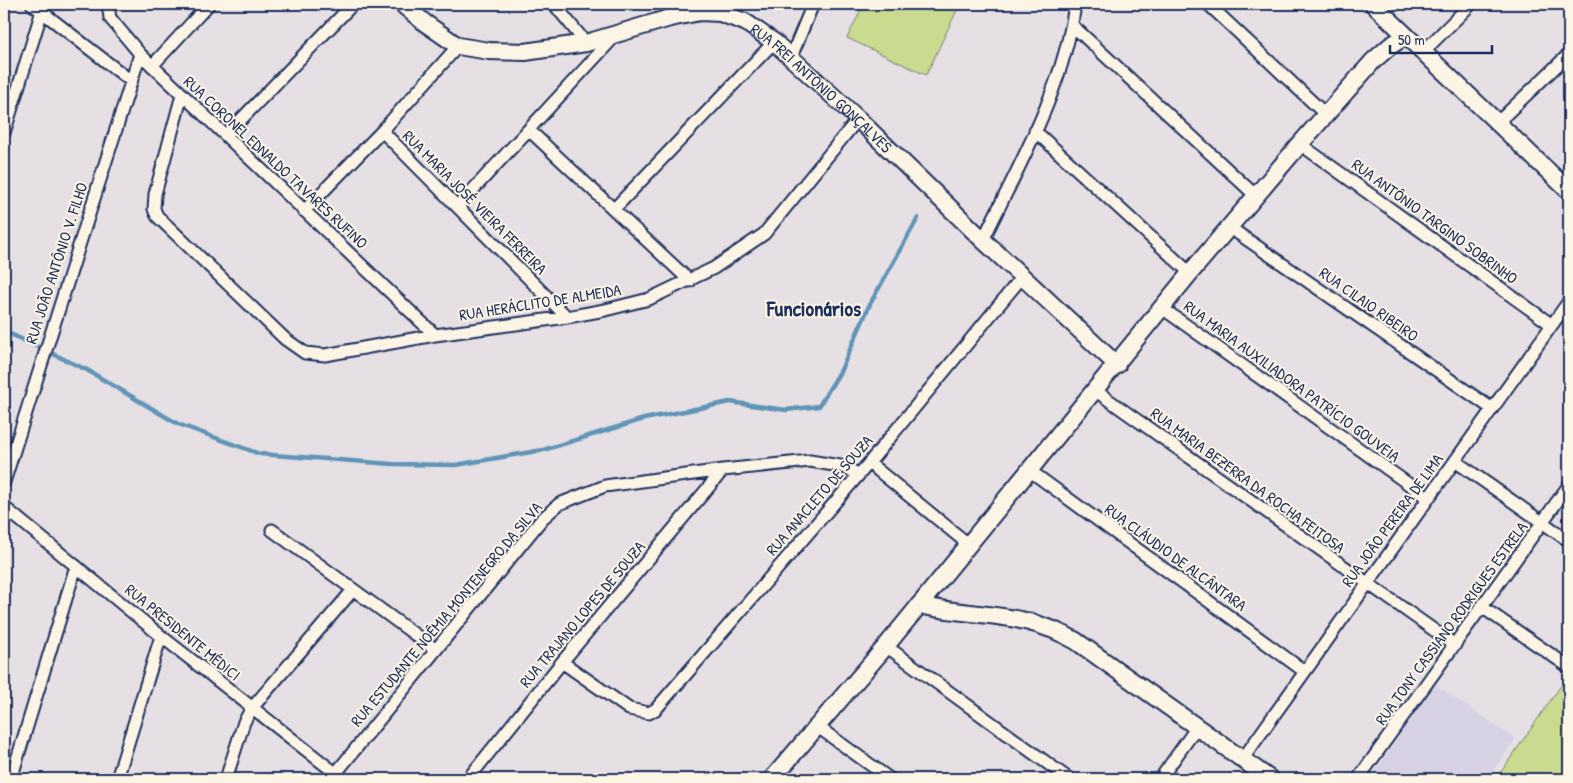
<svg xmlns="http://www.w3.org/2000/svg" width="1573" height="783" font-family="'Patrick Hand',sans-serif">
  <style>
    .built { fill: #d7d2e3 }
    .green { fill: #cada8e; stroke: #728476 }
    .lines { fill: none; stroke-linecap: round; stroke-linejoin: round }
    .stream { stroke: #6194b7; stroke-width: 4.5 }
    .street-casing { stroke: #1b2f5e; stroke-width: 15 }
    .secondary-casing { stroke: #1b2f5e; stroke-width: 20 }
    .street { stroke: #fcf5e5; stroke-width: 11 }
    .secondary { stroke: #fcf5e5; stroke-width: 16 }
    .labels { text-anchor: middle; stroke-width: 4; stroke-linejoin: round; paint-order: stroke }
    .street-label { font-size: 16px; fill: #1b2f5e; stroke: #fcf5e5 }
    .district-label { font-size: 21px; font-weight: bold; fill: #1b2f5e; stroke: #fcf5e5 }
  </style>
  <rect width="100%" height="100%" fill="#e6e0e4"/>
  <filter id="ink" filterUnits="userSpaceOnUse"><feTurbulence type="fractalNoise" baseFrequency=".02" numOctaves="2"/><feDisplacementMap in="SourceGraphic" scale="10" xChannelSelector="R" yChannelSelector="G"/><feConvolveMatrix kernelMatrix="1 2 1 2 8 2 1 2 1" color-interpolation-filters="sRGB"/></filter>
  <g filter="url(#ink)">
    <path class="built" d="M1434,684L1516,739L1487,779H1370Z"/>
    <path class="green" d="M864,4H960L926,75L847,38Z
      M1562,684L1569,690V779H1496Z"/>
    <g class="lines">
      <path class="stream" d="M4,331L87,370L178,424L260,454L392,464L456,465L543,450L644,419L730,402L786,410L819,406L841,370L870,304L918,218"/>
      <g class="street-casing">
        <path id="street" d="M32,4L131,81
          M108,4L110,18L140,54L435,335
          M554,4L586,43
          M1208,4L1325,114
          M1072,25L1256,196
          M1423,52L1471,4
          M791,57L813,4
          M152,66L209,4
          M182,95L155,194L154,209L157,216L285,339L305,353L325,355L435,335L567,317L605,310L649,299L714,268L764,234L858,119
          M1498,122L1569,54
          M529,130L690,281
          M382,131L567,317
          M1035,131L1190,273
          M4,133L42,11
          M227,134L353,4
          M1300,144L1552,325
          M458,206L616,35
          M615,208L774,42
          M304,211L382,131L458,46
          M1229,227L1491,408
          M983,240C1019,165 1064,88 1075,4
          M1162,308L1428,498
          M1096,391L1455,645
          M1455,461L1569,541
          M869,463L968,544
          M1029,470L1304,671
          M4,482L140,54
          M4,507L161,636L343,779
          M272,530L436,650
          M1482,607L1569,667
          M886,646L1069,779
          M562,662L629,709L649,713L656,709L869,463L1022,277
          M818,727L890,779
          M1242,760L1569,301
          M11,779L76,566
          M117,779L161,636
          M226,779L244,722L252,708L353,590
          M333,779L336,773L542,519L559,504L605,486L723,470L810,461L840,466L859,474
          M468,779L562,662L723,470
          M1160,779L1197,727
          M1358,779L1569,485"/>
      </g>
      <g class="secondary-casing">
        <g id="secondary">
          <path id="s1" d="M402,4L425,23L458,46L489,51L525,52L586,43L670,18L700,12L720,13L745,22L774,42L858,119L983,240L1117,365"/>
          <path d="M1373,4L1569,191"/>
          <path d="M919,605C976,618 1023,610 1076,641L1270,779"/>
          <path d="M772,779L886,646L1190,273L1300,144L1373,61L1390,46L1406,36"/>
        </g>
      </g>
      <use href="#street" class="street"/>
      <use href="#secondary" class="secondary"/>
    </g>
  </g>
  <g class="labels">
    <g class="street-label">
      <text dy="6" stroke="none"><textPath href="#s1" startOffset="465">RUA FREI ANTÔNIO GONÇALVES</textPath></text>
      <text transform="translate(276 162) rotate(43)" y="6">RUA CORONEL EDNALDO TAVARES RUFINO</text>
      <text transform="translate(475 202) rotate(45)" y="6">RUA MARIA JOSÉ VIEIRA FERREIRA</text>
      <text transform="translate(1435 221) rotate(36)" y="6">RUA ANTÔNIO TARGINO SOBRINHO</text>
      <text transform="translate(56 263) rotate(-72)" y="6">RUA JOÃO ANTÔNIO V. FILHO</text>
      <text transform="translate(540 302) rotate(-9)" y="6">RUA HERÁCLITO DE ALMEIDA</text>
      <text transform="translate(1369 304) rotate(35)" y="6">RUA CILAIO RIBEIRO</text>
      <text transform="translate(1292 381) rotate(36)" y="6">RUA MARIA AUXILIADORA PATRÍCIO GOUVEIA</text>
      <text transform="translate(1248 480) rotate(36)" y="6">RUA MARIA BEZERRA DA ROCHA FEITOSA</text>
      <text transform="translate(819 495) rotate(-49)" y="6">RUA ANACLETO DE SOUZA</text>
      <text transform="translate(1392 520) rotate(-54)" y="6">RUA JOÃO PEREIRA DE LIMA</text>
      <text transform="translate(1176 557) rotate(36)" y="6">RUA CLÁUDIO DE ALCÂNTARA</text>
      <text transform="translate(446 614) rotate(-50)" y="6">RUA ESTUDANTE NOÊMIA MONTENEGRO DA SILVA</text>
      <text transform="translate(582 614) rotate(-50)" y="6">RUA TRAJANO LOPES DE SOUZA</text>
      <text transform="translate(1451 623) rotate(-54)" y="6">RUA TONY CASSIANO RODRIGUES ESTRELA</text>
      <text transform="translate(183 632) rotate(39)" y="6">RUA PRESIDENTE MÉDICI</text>
    </g>
    <g class="district-label">
      <text x="814" y="316">Funcionários</text>
    </g>
  </g>
  <rect width="1573" height="783" fill="none" stroke="#fcf5e5" stroke-width="20"/>
  <rect x="10" y="10" width="1553" height="763" fill="none" stroke="#1b2f5e" stroke-width="2" filter="url(#ink)"/>
  <path d="M1390 45v8h102v-8" fill="none" stroke="#1b2f5e" stroke-width="2.5"/>
  <text x="1398" y="45" font-size="15" fill="#1b2f5e" stroke="#fcf5e5" stroke-width="4" paint-order="stroke">50 m</text>
</svg>
